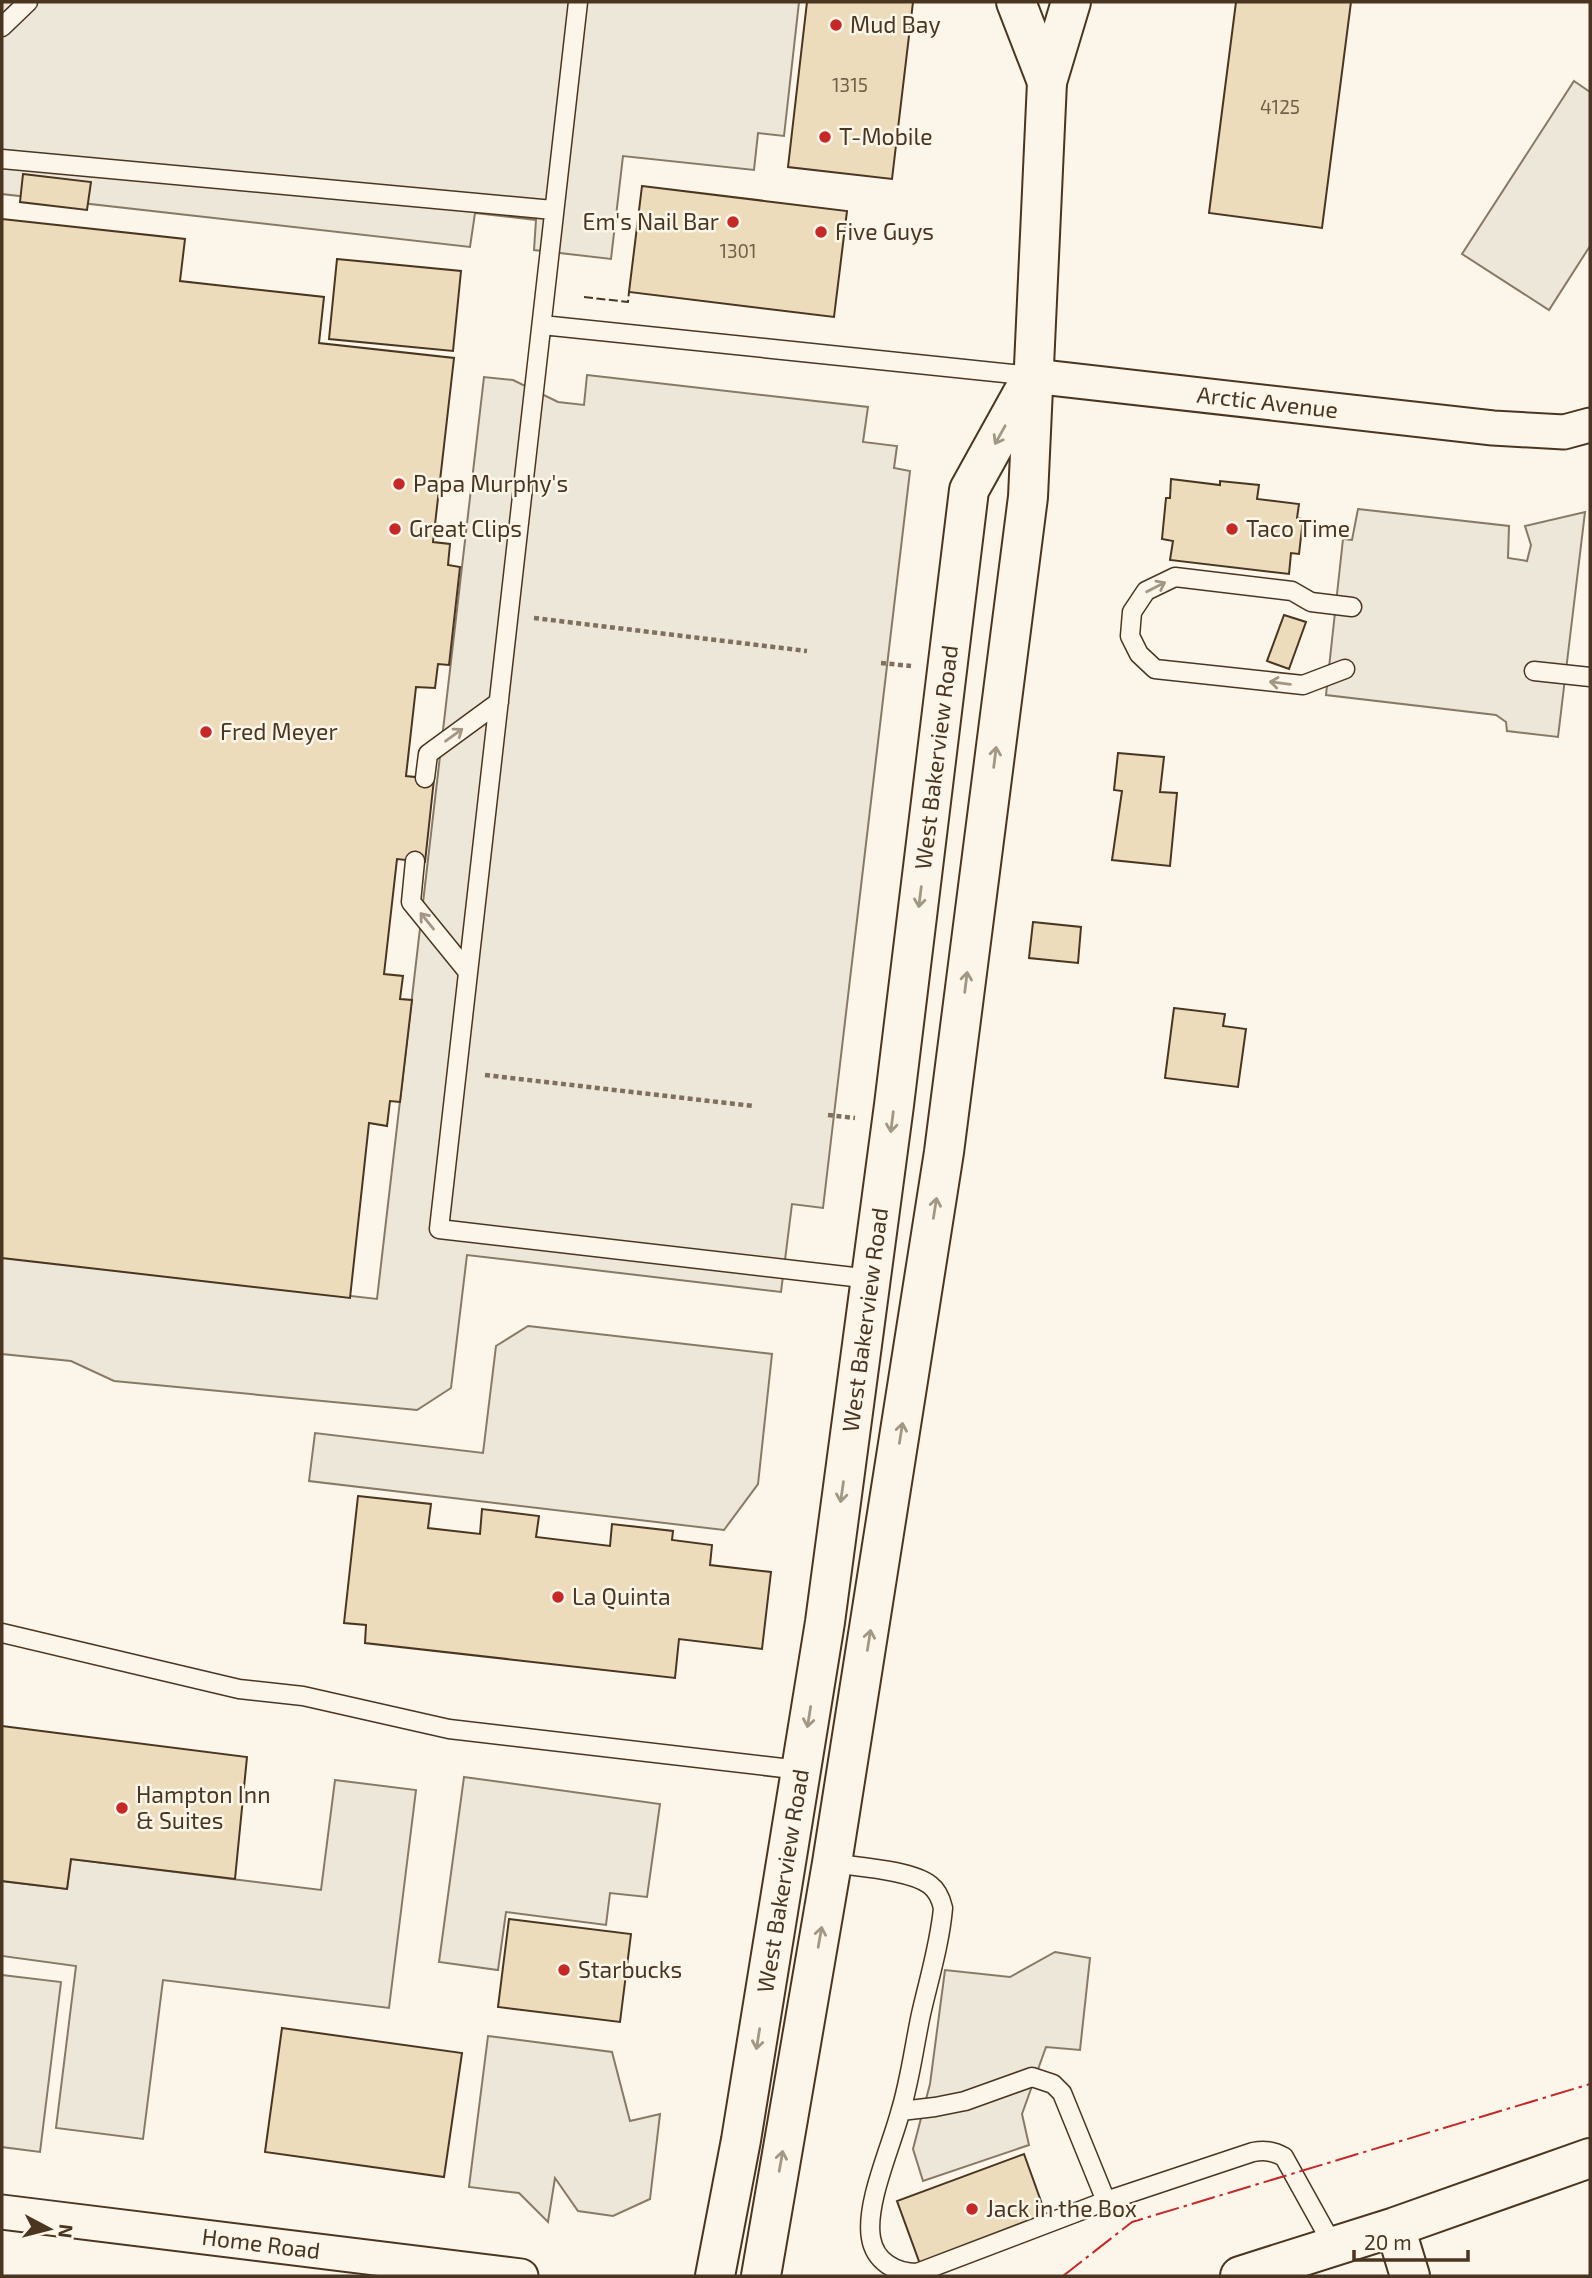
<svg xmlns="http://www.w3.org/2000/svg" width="1592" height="2278" font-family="'Exo 2',sans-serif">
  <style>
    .parking { fill: #ede7d9; stroke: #887966; stroke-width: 2 }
    .building { fill: #ecdcbc; stroke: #4a3520; stroke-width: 2 }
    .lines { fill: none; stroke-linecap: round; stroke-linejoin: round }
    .lane-casing { stroke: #4a3520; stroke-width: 21 }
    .street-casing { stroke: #4a3520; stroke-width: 37 }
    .secondary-casing { stroke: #4a3520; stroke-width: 42 }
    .primary-casing { stroke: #4a3520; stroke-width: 42 }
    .path { stroke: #7f6f5c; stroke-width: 4.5; stroke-dasharray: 5 3.5; stroke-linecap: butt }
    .lane { stroke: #fbf6e9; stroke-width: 18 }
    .street { stroke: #fbf6e9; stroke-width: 33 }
    .secondary { stroke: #fbf6e9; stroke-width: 38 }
    .primary { stroke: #fbf6e9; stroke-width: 38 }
    .fence { stroke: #4a3520; stroke-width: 2; stroke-dasharray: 9 3.5; stroke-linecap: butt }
    .power { stroke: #c62828; stroke-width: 2; stroke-dasharray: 24 5 3.5 5; stroke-linecap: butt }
    .oneway { stroke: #a29684 }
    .poi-dot { fill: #c62828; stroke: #fbf6e9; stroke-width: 2.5 }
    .labels { text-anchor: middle; stroke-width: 5; stroke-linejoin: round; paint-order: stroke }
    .number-label { font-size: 19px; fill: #725f47 }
    .poi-label { font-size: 23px; fill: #4a3520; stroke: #fbf6e9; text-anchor: start }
    .street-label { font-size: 23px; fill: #4a3520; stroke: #fbf6e9 }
  </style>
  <rect width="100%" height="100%" fill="#fbf6e9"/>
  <path class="parking" d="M2,2H799L784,136L758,133L754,170L623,156L611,259L534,250L536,220L475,213L470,247L2,194Z
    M1574,81L1590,92V246L1549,310L1462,254Z
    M587,375L868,407L863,442L897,446L894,468L910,471L823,1208L792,1204L781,1292L467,1255L451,1388L417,1410L114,1381L71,1361L2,1354V1256L377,1299L484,377L513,380L558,402L584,405Z
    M1358,509L1509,526L1508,558L1527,561L1531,545L1525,526L1585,512L1558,737L1507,731L1506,722L1496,715L1326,695L1343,539L1352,540Z
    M528,1326L772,1354L758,1484L724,1530L309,1481L315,1433L483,1453L496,1346Z
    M464,1777L660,1804L647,1897L610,1893L606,1925L506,1912L498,1970L439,1962Z
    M335,1780L416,1790L389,2008L163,1980L143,2139L56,2128L76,1966L2,1956V1881L67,1889L71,1859L321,1890Z
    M1055,1952L1090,1958L1080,2050L1046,2047L1022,2114L1029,2145L923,2181L913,2149L930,2084L945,1970L1010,1977Z
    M2,1975L61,1982L40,2152L2,2147Z
    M488,2036L612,2052L630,2121L660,2114L650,2199L613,2216L578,2211L555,2178L548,2222L519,2193L469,2187Z"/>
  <path class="building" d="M807,2H913L892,179L788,167Z
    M1236,2H1351L1322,228L1209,213Z
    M23,174L91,182L87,210L20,202Z
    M642,186L847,211L834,317L629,292Z
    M2,219L185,239L180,281L324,297L319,343L454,358L433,542L450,544L448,565L460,567L449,665L438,664L435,688L416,687L406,776L434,779L425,862L397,859L384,974L403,976L400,999L412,1000L400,1102L390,1101L387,1126L369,1123L350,1298L2,1258Z
    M337,259L461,271L453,351L329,339Z
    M1171,479L1220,485V481L1259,485L1257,499L1299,504L1297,518L1303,519L1299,554L1291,553L1289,574L1170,560L1173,541L1162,539L1166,498H1170Z
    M1284,615L1306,622L1289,669L1267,661Z
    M1118,753L1164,757L1160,792L1177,793L1170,866L1112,860L1122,791L1114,790Z
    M1033,922L1081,927L1078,963L1029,958Z
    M1174,1008L1225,1014L1223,1026L1246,1029L1238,1087L1165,1078Z
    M358,1496L431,1504L428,1528L480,1534L482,1509L539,1516L536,1537L610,1546L612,1524L673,1531L672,1540L712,1545L710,1565L771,1572L762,1649L679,1639L675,1678L365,1643L366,1625L344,1623Z
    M2,1726L247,1757L235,1879L71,1859L67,1889L2,1881Z
    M509,1919L631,1934L620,2022L498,2007Z
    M282,2028L462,2053L444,2177L265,2152Z
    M1024,2154L1047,2218L920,2264L897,2201Z"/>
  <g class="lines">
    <g class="lane-casing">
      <path id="lane" d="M578,2L439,1229L871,1279
        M2,27L28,2
        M2,159L553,210
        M542,325L1033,376
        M1345,669L1303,685L1155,669L1139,654L1130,636L1132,612L1146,591L1175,577L1292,591L1311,602L1352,607
        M1534,671L1590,677
        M425,778L428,754L499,702
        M415,861L411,902L468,972
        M2,1633L239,1689L303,1696L449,1729L800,1770
        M832,1863C857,1867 911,1870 930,1885C938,1891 941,1899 943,1908C940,1943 929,1979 921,2014C914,2047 910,2081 900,2113C891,2147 865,2204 871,2238C875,2262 896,2273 917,2273L1106,2201L1253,2152C1265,2150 1273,2151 1284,2157L1334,2247
        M901,2111L935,2107L965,2101L1032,2077L1053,2084L1062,2093L1106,2201"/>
    </g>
    <g class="street-casing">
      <g id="street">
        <path id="s1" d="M1033,376L1493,428L1564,432L1590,425"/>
        <path id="s2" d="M2,2212L521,2276"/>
      </g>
    </g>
    <g class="secondary-casing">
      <path id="secondary" d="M1395,2227L1410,2276
        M1240,2276L1395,2227L1590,2158"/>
    </g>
    <g class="primary-casing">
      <g id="primary">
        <path d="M1016,2L1047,82"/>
        <path id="s3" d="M715,2276L741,2140L825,1622L894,1105L969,490L1030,380"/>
        <path d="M761,2276L832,1863L944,1152L1028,497L1047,82L1071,2"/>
      </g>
    </g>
    <path class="path" d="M534,618L807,651
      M881,663L911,666
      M485,1075L753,1106
      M828,1115L855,1118"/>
    <use href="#lane" class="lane"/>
    <use href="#street" class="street"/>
    <use href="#secondary" class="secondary"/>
    <use href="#primary" class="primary"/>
    <path class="fence" d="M584,297L628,302L629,292"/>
    <path class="power" d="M1063,2276L1132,2222L1590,2084"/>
  </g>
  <defs><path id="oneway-shaft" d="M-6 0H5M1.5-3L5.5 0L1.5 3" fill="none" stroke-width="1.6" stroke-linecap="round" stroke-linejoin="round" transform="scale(1.75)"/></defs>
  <g class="oneway">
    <use href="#oneway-shaft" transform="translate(1000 435) rotate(119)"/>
    <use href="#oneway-shaft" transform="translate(1156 587) rotate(-27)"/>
    <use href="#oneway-shaft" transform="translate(1280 683) rotate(-173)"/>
    <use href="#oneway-shaft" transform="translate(454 735) rotate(-36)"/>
    <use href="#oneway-shaft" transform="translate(995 757) rotate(-83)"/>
    <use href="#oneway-shaft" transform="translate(920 897) rotate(97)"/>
    <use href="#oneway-shaft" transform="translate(427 921) rotate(-129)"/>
    <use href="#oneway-shaft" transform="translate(966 982) rotate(-83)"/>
    <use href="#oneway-shaft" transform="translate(892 1122) rotate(97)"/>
    <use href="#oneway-shaft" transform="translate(935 1208) rotate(-81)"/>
    <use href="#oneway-shaft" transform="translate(901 1433) rotate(-81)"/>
    <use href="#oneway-shaft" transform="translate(842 1492) rotate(98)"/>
    <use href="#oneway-shaft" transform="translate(869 1640) rotate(-81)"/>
    <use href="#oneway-shaft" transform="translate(809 1717) rotate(99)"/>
    <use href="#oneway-shaft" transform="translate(820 1937) rotate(-80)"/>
    <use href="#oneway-shaft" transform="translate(758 2039) rotate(99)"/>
    <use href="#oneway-shaft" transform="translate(781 2161) rotate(-80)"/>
  </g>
  <g class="poi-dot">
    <circle cx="836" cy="25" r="7"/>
    <circle cx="825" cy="137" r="7"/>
    <circle cx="733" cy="222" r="7"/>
    <circle cx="821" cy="232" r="7"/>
    <circle cx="399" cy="484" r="7"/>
    <circle cx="395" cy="529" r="7"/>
    <circle cx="1232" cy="529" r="7"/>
    <circle cx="206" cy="732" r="7"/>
    <circle cx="558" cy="1597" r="7"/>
    <circle cx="122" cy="1808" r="7"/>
    <circle cx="564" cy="1970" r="7"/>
    <circle cx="972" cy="2209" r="7"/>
  </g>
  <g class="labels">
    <g class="number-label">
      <text x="850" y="92">1315</text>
      <text x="1280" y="114">4125</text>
      <text x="738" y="258">1301</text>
    </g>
    <g class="poi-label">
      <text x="850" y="33">Mud Bay</text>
      <text x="839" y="145">T-Mobile</text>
      <text x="719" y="230" text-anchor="end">Em's Nail Bar</text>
      <text x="835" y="240">Five Guys</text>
      <text x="413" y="492">Papa Murphy's</text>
      <text x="409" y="537">Great Clips</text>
      <text x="1246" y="537">Taco Time</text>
      <text x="220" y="740">Fred Meyer</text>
      <text x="572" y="1605">La Quinta</text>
      <text x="136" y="1803">Hampton Inn<tspan x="136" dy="26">&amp; Suites</tspan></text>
      <text x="578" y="1978">Starbucks</text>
      <text x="986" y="2217">Jack in the Box</text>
    </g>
    <g class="street-label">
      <text dy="8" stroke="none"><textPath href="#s1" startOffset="236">Arctic Avenue</textPath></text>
      <text dy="8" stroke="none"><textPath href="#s3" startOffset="1535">West Bakerview Road</textPath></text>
      <text dy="8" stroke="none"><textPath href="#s3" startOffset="968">West Bakerview Road</textPath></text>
      <text dy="8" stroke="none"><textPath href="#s3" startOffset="401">West Bakerview Road</textPath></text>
      <text dy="8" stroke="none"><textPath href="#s2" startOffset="261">Home Road</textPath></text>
    </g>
  </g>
  <rect width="1592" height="2278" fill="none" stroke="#4a3520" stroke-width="7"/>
  <g transform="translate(49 2229) rotate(97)" stroke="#fbf6e9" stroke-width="5" paint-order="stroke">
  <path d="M0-5L12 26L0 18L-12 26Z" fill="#4a3520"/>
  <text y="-10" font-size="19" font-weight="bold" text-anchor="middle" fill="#4a3520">N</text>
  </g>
  <path d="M1354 2250v10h114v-10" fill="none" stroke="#4a3520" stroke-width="3.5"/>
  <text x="1364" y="2250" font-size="21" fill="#4a3520" stroke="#fbf6e9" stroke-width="5" paint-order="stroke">20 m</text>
</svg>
